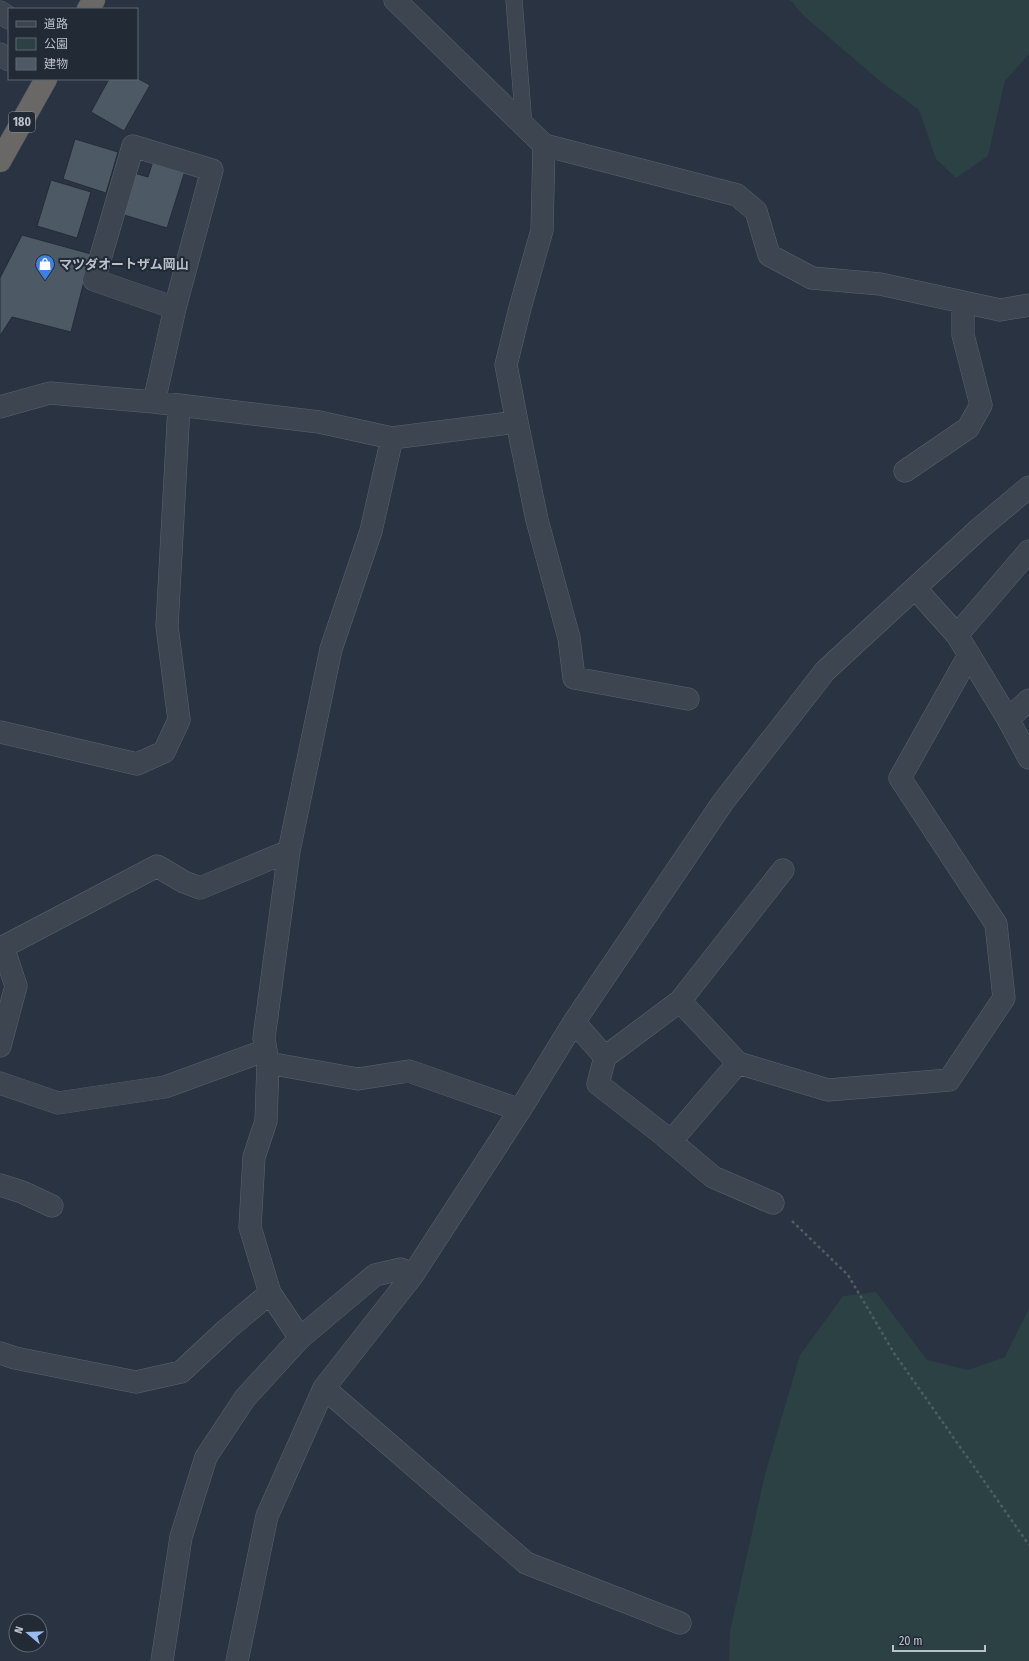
<svg xmlns="http://www.w3.org/2000/svg" width="1029" height="1661" font-family="'Fira Sans Condensed','Noto Sans JP',sans-serif">
  <style>
    .green { fill: #2c4143 }
    .building { fill: #4e5966; stroke: #242c38 }
    .lines { fill: none; stroke-linecap: round; stroke-linejoin: round }
    .service-casing { stroke: #5b636e; stroke-width: 17 }
    .minor-casing { stroke: #5b636e; stroke-width: 23 }
    .tertiary-casing { stroke: #5b636e; stroke-width: 23 }
    .trunk-casing { stroke: #48505b; stroke-width: 23 }
    .path { stroke: #4c5e61; stroke-width: 2.5; stroke-dasharray: 3 3; stroke-linecap: butt }
    .service { stroke: #3d4551; stroke-width: 16 }
    .minor { stroke: #3d4551; stroke-width: 22 }
    .tertiary { stroke: #3d4551; stroke-width: 22 }
    .trunk { stroke: #696866; stroke-width: 22 }
    .labels { text-anchor: middle; stroke-width: 4; stroke-linejoin: round; paint-order: stroke }
    .shield { fill: #222a36; stroke: #8c949e; stroke-width: 1 }
    .shield-label { font-size: 12px; font-weight: bold; fill: #bac1cb }
    .poi-label { font-size: 13px; font-weight: bold; fill: #bac1cb; stroke: #222a36; text-anchor: start }
  </style>
  <rect width="100%" height="100%" fill="#293341"/>
  <path class="green" d="M790,0H1029V54L1005,81L988,156L956,178L936,159L919,110L880,81L805,17Z
    M876,1292L927,1360L968,1370L1005,1357L1029,1308V1661H729L730,1631L765,1474L800,1355L843,1296Z"/>
  <path class="building" d="M137,78L150,85L124,131L91,112L109,79H137Z
    M75,139L118,152L106,193L63,179Z
    M153,161L185,171L167,228L121,214L134,173L148,177Z
    M51,180L91,192L77,238L37,226Z
    M22,235L91,254L71,332L12,317L0,336V278Z"/>
  <g class="lines">
    <g class="service-casing">
      <path id="service" d="M514,0L524,126"/>
    </g>
    <g class="minor-casing">
      <path id="minor" d="M395,0L544,145L737,195L756,211L769,255L812,278L880,284L1000,310L1029,305
        M154,402L175,308L212,170L133,146L94,280L175,308
        M0,407L50,393L154,402L319,422L392,438L517,422L506,365L520,308L542,230L544,145
        M517,422L537,520L569,638L574,678L688,699
        M392,438L371,531L331,649L289,851L264,1038L268,1063L358,1079L409,1071L520,1110
        M905,471L968,428L981,405L963,335V302
        M915,588L957,635L1008,719L1029,700
        M957,635L1029,551
        M1008,719L1029,758
        M0,732L137,764L164,752L179,720L167,626L179,406
        M0,947H3L16,986L0,1046
        M3,947L157,866L184,882L200,888L289,851
        M680,1001L783,870
        M574,1022L605,1057L598,1084L661,1133L713,1177L773,1203
        M605,1057L680,1001L738,1063
        M268,1063L266,1121L254,1157L250,1227L270,1293L300,1338
        M0,1083L58,1103L165,1087L266,1050
        M671,1141L738,1063L828,1090L949,1080L1004,998L996,924L900,778L969,655
        M0,1185L22,1192L52,1206
        M0,1353L15,1358L136,1382L181,1372L226,1330L270,1293
        M324,1388L526,1563L680,1623
        M162,1661L181,1537L206,1457L245,1398L300,1338L375,1275L401,1269L412,1276
        M237,1661L267,1516L324,1388L412,1276L520,1110L574,1022L723,802L825,671L979,529L1029,487"/>
    </g>
    <g class="tertiary-casing">
      <path id="tertiary" d="M0,12L9,18
        M0,54L9,60"/>
    </g>
    <g class="trunk-casing">
      <path id="trunk" d="M88,9L94,0
        M0,161L46,79"/>
    </g>
    <path class="path" d="M792,1221L848,1275L894,1353L1029,1545"/>
    <use href="#service" class="service"/>
    <use href="#minor" class="minor"/>
    <use href="#tertiary" class="tertiary"/>
    <use href="#trunk" class="trunk"/>
  </g>
  <defs>
    <g id="shop-pin" transform="scale(1)"><path d="M0 17L-7.5 6A9.5 9.5 0 1 1 7.5 6Z" fill="#3f7fe0" stroke="#222a36"/><path d="M-5-2.5h2.3a2.7 3.5 0 0 1 5.4 0H5L5.5 6h-11ZM-1.5-2.5h3a1.5 2.3 0 0 0-3 0Z" fill="#fff"/></g>
  </defs>
  <g fill-rule="evenodd">
    <use href="#shop-pin" x="45" y="264"/>
  </g>
  <g class="labels">
    <rect class="shield" x="9" y="112" width="26" height="20" rx="3"/>
    <g class="shield-label">
      <text x="22" y="126">180</text>
    </g>
    <g class="poi-label">
      <text x="59" y="269">マツダオートザム岡山</text>
    </g>
  </g>
  <rect x="8" y="8" width="130" height="72" fill="#222a36" stroke="#5f6672"/>
  <rect x="16" y="21" width="20" height="6" fill="#3d4551" stroke="#5f6672"/>
  <text x="44" y="28" font-size="12" fill="#bac1cb">道路</text>
  <rect x="16" y="38" width="20" height="12" fill="#2c4143" stroke="#5f6672"/>
  <text x="44" y="48" font-size="12" fill="#bac1cb">公園</text>
  <rect x="16" y="58" width="20" height="12" fill="#4e5966" stroke="#5f6672"/>
  <text x="44" y="68" font-size="12" fill="#bac1cb">建物</text>
  <g transform="translate(28 1633) rotate(289)"><circle r="19" fill="#222a36" stroke="#5f6672"/>
  <path d="M0-3L7 15L0 10L-7 15Z" fill="#9abbf0"/>
  <text y="-6" font-size="11" font-weight="bold" text-anchor="middle" fill="#bac1cb">N</text>
  </g>
  <path d="M893 1645v6h92v-6" fill="none" stroke="#bac1cb" stroke-width="2"/>
  <text x="899" y="1645" font-size="12" fill="#bac1cb" stroke="#222a36" stroke-width="3" paint-order="stroke">20 m</text>
</svg>
